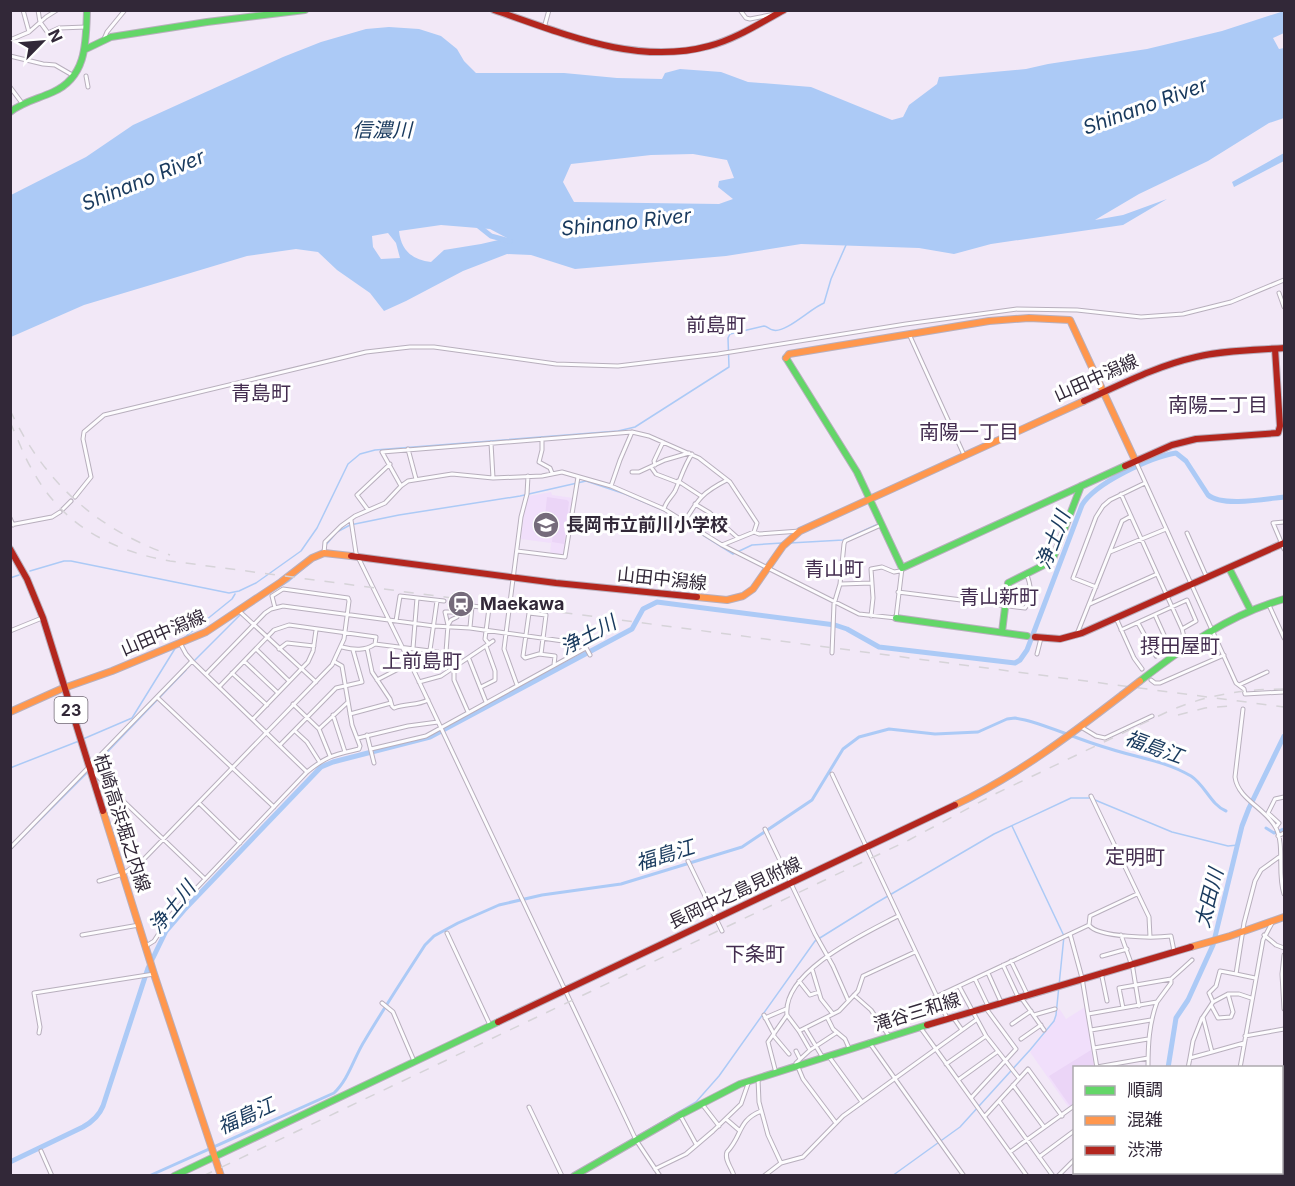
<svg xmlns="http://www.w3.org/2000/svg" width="1295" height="1186" font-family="Inter,'Noto Sans JP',sans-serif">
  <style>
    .built { fill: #f1dffb }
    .green { fill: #ebd5f7 }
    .water { fill: #accaf6; fill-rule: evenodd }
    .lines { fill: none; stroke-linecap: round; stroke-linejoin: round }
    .stream { stroke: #accaf6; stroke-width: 1.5 }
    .canal { stroke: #accaf6; stroke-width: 3 }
    .river { stroke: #accaf6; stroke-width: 5 }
    .street-casing { stroke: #b8afbd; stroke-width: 5 }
    .fast-casing { stroke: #b8afbd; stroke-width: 8 }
    .slow-casing { stroke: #b8afbd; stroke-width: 8 }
    .jam-casing { stroke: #b8afbd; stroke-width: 8 }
    .street { stroke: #fdfcfe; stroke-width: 3 }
    .fast { stroke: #63d668; stroke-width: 6 }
    .slow { stroke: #ff974d; stroke-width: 6 }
    .jam { stroke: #b3261e; stroke-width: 6 }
    .rail { stroke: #d6d3d8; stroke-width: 1.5; stroke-dasharray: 10 10; stroke-linecap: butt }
    .slow-bridge-casing { stroke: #b8afbd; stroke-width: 8; stroke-linecap: butt }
    .slow-bridge { stroke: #ff974d; stroke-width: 6 }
    .labels { text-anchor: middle; stroke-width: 6; stroke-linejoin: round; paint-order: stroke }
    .shield { fill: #fff; stroke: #706874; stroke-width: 1.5 }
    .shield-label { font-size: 16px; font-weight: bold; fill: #322838 }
    .street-label { font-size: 18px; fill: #322838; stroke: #fff }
    .poi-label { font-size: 18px; font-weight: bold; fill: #322838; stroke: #fff; text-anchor: start }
    .water-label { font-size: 20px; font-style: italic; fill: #18395d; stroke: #fff }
    .neighbourhood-label { font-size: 20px; fill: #432d4f; stroke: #fff }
  </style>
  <rect width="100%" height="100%" fill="#f2e8f7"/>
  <path class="built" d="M551,492L552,495L573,498L563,555L550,554L551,543L521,539L524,511L529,496Z
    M1085,1007L1095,1067L1074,1068V1104L1069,1108L1030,1052L1052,1025L1059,1008L1066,1019Z"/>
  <path class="green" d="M547,497L567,500L569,502L564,544L552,542L553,532L547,531L540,524L541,516H545Z
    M1091,1050L1094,1067L1074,1068V1102L1070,1106L1049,1076Z"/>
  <path class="water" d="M1284,11V33L1273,38L1279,49L1284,48V118L1269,123L1208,161L1139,194L1095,220L1123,215L1167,199L1123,225L991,244L954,254L919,248L801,244L726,256L575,269L531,255L507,254L463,271L406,301L384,311L370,293L337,270L318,252L296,249L247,256L84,305L11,337V195L86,157L133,125L283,57L321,42L366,29L389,27L419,29L441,36L457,49L464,61L476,73H564L617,78L662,79L665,73L680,69L721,72L748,82L811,87L892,120L903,117L909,105L937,84L939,77L1026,69L1048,64L1147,49L1222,31ZM693,154L727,160L734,178L719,181L718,187L733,199L719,204L574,202L563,182L571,164L651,155ZM441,225L490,229L507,238L481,244L444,250L431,262C412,260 401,250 399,231ZM388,233L396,243L400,258L381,259L373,247L372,236Z
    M1284,153V161L1234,187L1232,182Z"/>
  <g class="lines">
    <path class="stream" d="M679,520L733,554L752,545L782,543
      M790,543L843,540L876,525
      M325,546L337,532L350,525L399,515L520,496L586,481L625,494L665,511
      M30,571L64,561H71L229,593L239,591L256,583L301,551L317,528L348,464L360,454L375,450L618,431L635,427L729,367L728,338L730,334L764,326C767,326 769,329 773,330C785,334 811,308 824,303L831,279L846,245
      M10,578L19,575
      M180,641L232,599L235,594
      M193,662L248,607L260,598L289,581L317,557
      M83,739L132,718L176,647
      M10,768L79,741
      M92,768L186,670
      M1095,800L1172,832L1228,846L1238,845
      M10,850L88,772
      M569,1176L696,1102L719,1076L815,941L876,903L994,834L1071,798H1090
      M892,1176L960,1127L1030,1050L1054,1021L1056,1015L1064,936L1012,826"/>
    <path class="canal" d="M1266,828L1274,833L1284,829
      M149,1176L334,1093C349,1079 354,1057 365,1040C384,1008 405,976 425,945L434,936L458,923L499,905L542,895L621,884L742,847L812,800L843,749L859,737L889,729L935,734L978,732L1007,719L1015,718L1025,720C1052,727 1077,739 1104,747C1133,757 1164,760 1191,776C1205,785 1211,805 1226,811"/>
    <path class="river" d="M476,224L491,236L510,241
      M1168,1068L1176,1018L1188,1000L1213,945L1242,826L1249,808L1284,736
      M10,1162L83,1127C92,1122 99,1116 103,1106L148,968L166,931L184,910L321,767L333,762L430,737L632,629L643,609L657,602L835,625L847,629L879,647L1015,663L1020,660L1027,650L1082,505C1095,483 1151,457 1176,453L1186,461L1208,495C1222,507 1266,499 1284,497
      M1118,1176L1120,1172"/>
    <g class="street-casing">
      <path id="street" d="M38,10L40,22L48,33L59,28L86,27
        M740,10L746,18L750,19L775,14
        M544,28L549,10
        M29,32L46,17L57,10
        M104,39L107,32L125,10
        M10,40L29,32L23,10
        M10,56L43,64L55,65L74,76
        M86,76L88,87
        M10,87L22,103
        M1279,293L1284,307
        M909,334L964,455
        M542,439V450L539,462L550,468L552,473
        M491,443L493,478
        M408,449L416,479
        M1136,462L1236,683L1244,689L1245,694L1284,692
        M655,465L654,461L663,442
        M651,467L656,474L677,482
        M632,472H639L665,460L689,453
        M678,481L701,496
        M401,486L382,452L632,432L649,436L699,458L730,482L757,523L754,532
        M611,486L620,460L632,432
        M1121,494L1182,629
        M75,497L91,477L83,439L84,432L104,415L366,352L410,347H434L556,364L618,366L718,354L906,324L1017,309L1077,310L1141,317L1183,314L1231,302L1284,280
        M695,504L710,513L738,538
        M63,509L71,501
        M664,509C666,501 671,498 675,491C681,478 684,466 692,454
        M368,510L357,495L390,464
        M10,518L13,525
        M351,520L356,553L415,673L636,1140L660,1176
        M685,521C698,499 703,492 727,480
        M1284,522L1273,523L1284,549
        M10,525L52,517L60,512
        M1187,533L1207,578
        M722,545L754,532L759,534L800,531
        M517,551L565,557L578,477
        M1110,552L1166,529
        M324,553L325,542L341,526L355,516L385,503L401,486L408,481L452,474L493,478L542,476L562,472L611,486L664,509L722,545L859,614L896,618L902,568
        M841,584L872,583
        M1096,587L1073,578L1096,517L1103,506L1110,500L1145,483
        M898,592L1025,608C1033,599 1031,584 1026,573
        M1268,603L1284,638
        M1090,604L1157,574
        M238,610L316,682
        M1155,615L1169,646
        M871,616L873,598L871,569L882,567L894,572L900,571
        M1116,618L1134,658L1142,669
        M396,621L400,596L444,601
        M448,625L451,620L457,617L456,612H445L448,625L446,652L454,668V680L468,712
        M470,627L472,606L489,608L485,639L489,644
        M1121,630L1187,600L1196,621L1182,629L1184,637L1156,656L1138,623
        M10,631L42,618
        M1077,634L1122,521L1131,516
        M180,643L186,654L192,661L307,772
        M342,647C354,650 365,651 375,644L438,652
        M367,648L372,672L390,699L392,706L394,708C406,703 417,706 428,700
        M413,648L417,598
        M256,649L289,681
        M279,649L287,643L314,646
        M430,650L437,601
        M832,653L834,604L840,584L844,544L845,541L881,525
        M541,654L546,615L529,613L523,656L525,658L539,654L555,656L554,665
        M1037,654L1041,638
        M469,659L486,702
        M244,661L278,693
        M232,673L267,705
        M206,674L265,613L271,609L283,606L434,626L470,628L584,644L590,655
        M377,680L410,663
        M1151,680L1155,683H1160L1224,655
        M419,682L441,676L493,641
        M517,685L504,649L521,517L527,494L528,476
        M1239,685L1267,672
        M219,687L274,630L289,625L376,637L375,644
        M481,687L495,680V671L486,646
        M158,698L274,807
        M293,704L319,729L330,756
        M1243,709L1235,777C1238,800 1266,808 1276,828C1285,846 1277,873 1284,894
        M350,714L391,703
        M333,715L345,752
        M253,719L308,662L313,651L316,630
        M1081,727L1096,736L1105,738L1152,716
        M319,729L348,702
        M295,731L307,742L319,761
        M367,735L374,763
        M358,738L408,726L438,722
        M280,745L336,688L362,682L353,650
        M371,749L426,736L586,648
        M95,774L205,879
        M832,774L947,1018
        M1091,796L1149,917L1150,937
        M199,803L240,843
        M1276,827L1279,823L1268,813L1275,799L1284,797
        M765,829L815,934L833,966L848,1000
        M1278,836L1284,833
        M10,848L192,661
        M688,861L722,931
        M99,881L123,874L144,859L332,665L344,639L349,601L348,598L283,589L272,596L275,608
        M1089,925C1098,938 1155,938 1171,936L1174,951
        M1089,925L1090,916L1137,894
        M447,933L490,1025
        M1070,934L1082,978L1097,1068
        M82,935L139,925
        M1121,935L1131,963
        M1264,935L1276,945L1284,948
        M146,946L154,941L171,915L307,772C328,755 334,755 359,749L360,746L352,725L342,666L335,662
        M1284,955L1282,974L1284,1009
        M1102,956L1127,949
        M1011,961L1027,994
        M1132,963L1139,1006
        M1003,965L1018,997
        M812,969L821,999L833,1014
        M1101,972L1107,1001
        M988,973L1001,1002
        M1255,978L1236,974L1244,923L1255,881L1261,870L1279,857
        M975,979L988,1006
        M1171,979L1192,960
        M799,981L810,995L819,992
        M959,986L986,1036L1019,1078
        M1228,994L1213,1002L1203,1017L1212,1052L1244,1043
        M854,995L871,1010L889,1036
        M1020,996L1044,1030
        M1213,1002L1209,993L1216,986L1220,971L1236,974
        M382,1003L393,1012L414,1061
        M1211,1005L1218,1018L1231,1017L1233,1012L1228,994H1239L1251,998
        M1123,1008L1119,988L1171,979V983L1157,1002
        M1088,1014L1157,1002C1149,1024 1148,1044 1148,1068
        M764,1015L774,1034
        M787,1015L799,1031L839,1011L858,991L863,976L915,952
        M1034,1015L1055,1009
        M827,1017L833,1029L845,1039L849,1048
        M953,1017L962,1030
        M765,1018L786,1009
        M1202,1018L1193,1041L1190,1058L1212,1052
        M880,1023L1089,925
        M1012,1024L1031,1011
        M920,1027L1027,1176
        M805,1028L823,1058
        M1091,1030L1151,1020
        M799,1031L810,1050
        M39,1033L40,1027L34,993L154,974
        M773,1035L789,1054
        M1245,1036L1284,1029
        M1021,1039L1041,1025
        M869,1042L964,1176
        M1094,1048L1148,1039
        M796,1051L800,1059
        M831,1055L830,1058L862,1102
        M946,1064L986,1036
        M796,1067V1063L810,1050L836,1033
        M798,1067L803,1079L836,1123
        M1097,1067L1148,1058
        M1188,1068L1190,1058
        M1240,1068L1263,940L1273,921
        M776,1073L768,1042L787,1015C782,971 866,933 898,916
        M758,1079L759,1102L768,1135L781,1163
        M958,1080L997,1052
        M1013,1085L1044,1127
        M971,1098L1016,1049L985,1007
        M999,1101L1053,1176
        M1284,1101V1112
        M702,1104L719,1126
        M529,1107L562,1176
        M680,1115L696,1144
        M985,1116L1028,1069L1062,1116
        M726,1119L740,1131
        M1283,1128L1284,1127
        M41,1151L52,1176
        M1010,1152L1074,1106
        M1039,1157L1074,1131
        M1282,1164L1284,1163
        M655,1169L686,1154L713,1131L741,1104L749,1081
        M1157,1172L1158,1176
        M1213,1172V1176
        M734,1176C732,1168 724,1160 727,1152C743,1135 737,1121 761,1111
        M764,1176L781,1163L803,1157L843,1116L976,1020
        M1058,1176L1074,1160
        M1160,1176L1166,1172
        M1234,1176L1246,1172"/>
    </g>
    <g class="fast-casing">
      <path id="fast" d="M86,49L111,37L207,22L305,10
        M10,112C24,101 38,99 53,92C87,77 86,42 87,10
        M786,358L857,472L902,568L1125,466
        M1229,568L1250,609
        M896,618L1027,636
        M1002,632L1008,583L1052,561L1081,486
        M1140,681C1185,646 1229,615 1284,599
        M174,1176L498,1022
        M574,1176L680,1115L740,1084L927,1025"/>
    </g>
    <g class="slow-casing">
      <path id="slow" d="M786,358L789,354L989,321L1029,318L1070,320L1135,460
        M697,597L727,600L743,596L753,589L783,546L800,531L1084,401
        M10,712L61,689L112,671L206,632L281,582L312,558L324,553L351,556
        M955,805C1016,776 1069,736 1122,695
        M103,811L154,974L221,1176
        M1191,947L1230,936L1284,917"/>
    </g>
    <g class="jam-casing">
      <path id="jam" d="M494,10C562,33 636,66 709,46C736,39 760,23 784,10
        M1084,401C1120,385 1156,366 1196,357C1225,350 1255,350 1284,348
        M1125,466L1172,445L1196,439L1278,433L1280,426L1275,349
        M10,549L27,579L43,618L103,811
        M351,556L556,583L697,597
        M1035,637L1060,639L1082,633L1284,543
        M498,1022L955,805
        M927,1025L1191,947"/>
    </g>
    <use href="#street" class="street"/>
    <use href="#fast" class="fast"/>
    <use href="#slow" class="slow"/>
    <use href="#jam" class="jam"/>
    <path class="rail" d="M10,410C44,482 95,528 170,555
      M10,422C18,439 24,457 34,473C63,525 112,551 170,561L1284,707
      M1178,715L1205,708L1231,706
      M203,1176L909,840L997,793L1167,712C1205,695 1243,689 1284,689"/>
    <g class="slow-bridge-casing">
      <path id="slow-bridge" d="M1122,695L1140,681"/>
    </g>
    <use href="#slow-bridge" class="slow-bridge"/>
  </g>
  <defs>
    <g id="school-disc" transform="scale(1.35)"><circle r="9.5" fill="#756b7b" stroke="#fff"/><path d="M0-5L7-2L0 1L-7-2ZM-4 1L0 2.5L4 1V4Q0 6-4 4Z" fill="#fff"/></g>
    <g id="station-disc" transform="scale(1.35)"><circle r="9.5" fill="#756b7b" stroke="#fff"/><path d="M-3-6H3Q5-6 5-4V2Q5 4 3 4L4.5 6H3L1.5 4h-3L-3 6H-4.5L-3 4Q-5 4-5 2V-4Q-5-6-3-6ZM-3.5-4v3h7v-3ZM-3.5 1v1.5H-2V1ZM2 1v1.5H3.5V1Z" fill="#fff"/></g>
  </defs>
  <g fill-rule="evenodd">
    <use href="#school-disc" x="546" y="525"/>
    <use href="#station-disc" x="461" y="604"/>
  </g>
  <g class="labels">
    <rect class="shield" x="54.5" y="697" width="33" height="26" rx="4.5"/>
    <g class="shield-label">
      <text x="71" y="716">23</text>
    </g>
    <g class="street-label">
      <text transform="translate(1096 378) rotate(-24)" y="6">山田中潟線</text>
      <text transform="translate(662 579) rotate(6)" y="6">山田中潟線</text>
      <text transform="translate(163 633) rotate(-23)" y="6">山田中潟線</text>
      <text transform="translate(122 823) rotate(72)" y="6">柏崎高浜堀之内線</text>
      <text transform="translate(735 893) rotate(-25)" y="6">長岡中之島見附線</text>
      <text transform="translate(917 1012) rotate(-17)" y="6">滝谷三和線</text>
    </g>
    <g class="poi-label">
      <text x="566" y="531">長岡市立前川小学校</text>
      <text x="480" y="610">Maekawa</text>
    </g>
    <g class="water-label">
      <text transform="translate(1145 106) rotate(-20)" y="7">Shinano River</text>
      <text x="382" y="137">信濃川</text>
      <text transform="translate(143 180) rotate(-22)" y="7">Shinano River</text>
      <text transform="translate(626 222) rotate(-6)" y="7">Shinano River</text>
      <text transform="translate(1053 540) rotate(-69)" y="7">浄土川</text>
      <text transform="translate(588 635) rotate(-28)" y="7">浄土川</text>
      <text transform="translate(1154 747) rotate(20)" y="7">福島江</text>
      <text transform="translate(665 855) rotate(-17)" y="7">福島江</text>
      <text transform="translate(1209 898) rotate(-76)" y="7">太田川</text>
      <text transform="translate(172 907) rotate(-51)" y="7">浄土川</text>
      <text transform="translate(246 1116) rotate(-24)" y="7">福島江</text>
    </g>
    <g class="neighbourhood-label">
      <text x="716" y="332">前島町</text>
      <text x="261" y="400">青島町</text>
      <text x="1218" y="412">南陽二丁目</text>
      <text x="969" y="439">南陽一丁目</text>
      <text x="834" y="576">青山町</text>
      <text x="999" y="604">青山新町</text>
      <text x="1180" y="653">摂田屋町</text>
      <text x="422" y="668">上前島町</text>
      <text x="1135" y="864">定明町</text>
      <text x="755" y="961">下条町</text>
    </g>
  </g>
  <rect width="1295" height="1186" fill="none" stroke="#322838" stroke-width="24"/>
  <rect x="1073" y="1066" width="210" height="108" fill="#ffffff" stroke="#ada9af" stroke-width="1.5"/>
  <rect x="1085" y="1086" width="30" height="9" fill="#63d668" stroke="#ada9af" stroke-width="1.5"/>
  <text x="1127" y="1096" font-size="18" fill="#322838">順調</text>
  <rect x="1085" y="1116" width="30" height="9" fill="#ff974d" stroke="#ada9af" stroke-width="1.5"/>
  <text x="1127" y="1126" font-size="18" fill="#322838">混雑</text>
  <rect x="1085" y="1146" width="30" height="9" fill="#b3261e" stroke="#ada9af" stroke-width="1.5"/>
  <text x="1127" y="1156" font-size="18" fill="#322838">渋滞</text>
  <g transform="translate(42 42) rotate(65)" stroke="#ffffff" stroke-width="4.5" paint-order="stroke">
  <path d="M0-4.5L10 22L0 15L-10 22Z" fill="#322838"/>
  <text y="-9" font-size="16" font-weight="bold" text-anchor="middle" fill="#322838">N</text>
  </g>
</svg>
